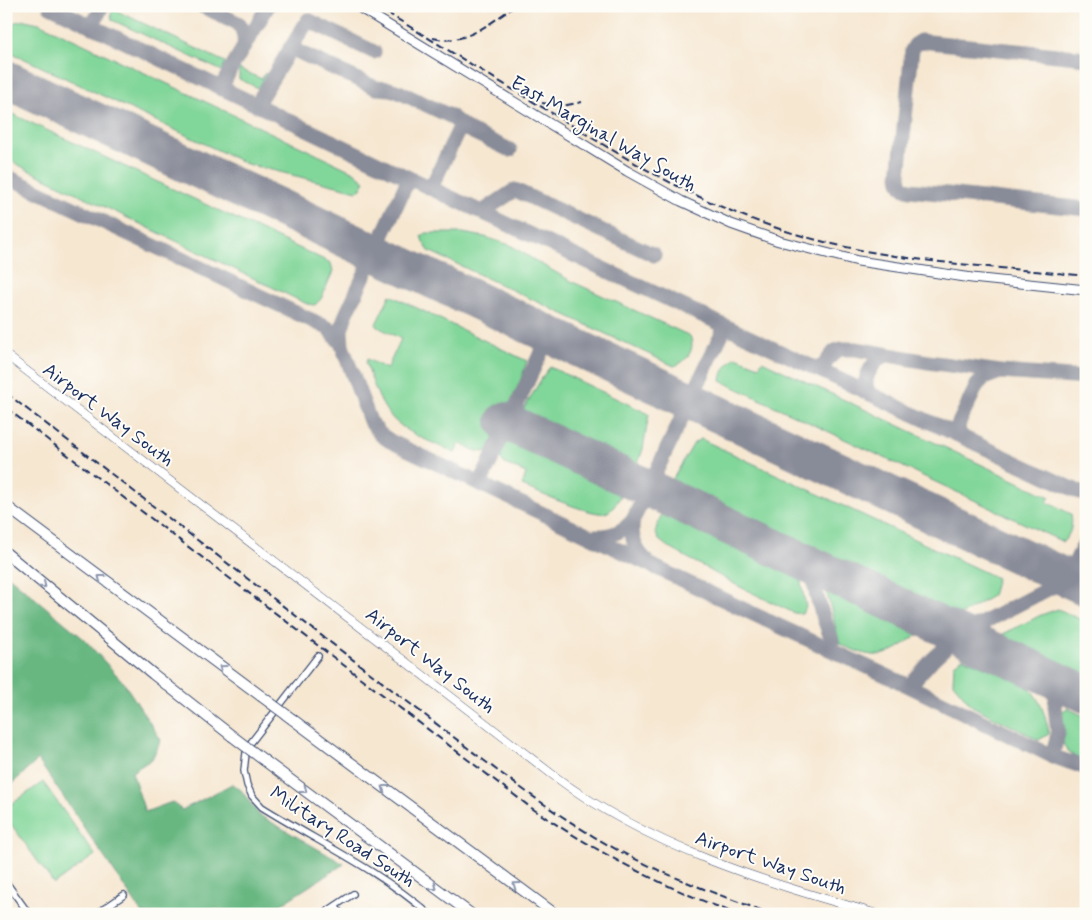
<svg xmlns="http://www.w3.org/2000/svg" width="1092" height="920" font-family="Mynerve,sans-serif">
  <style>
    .green { fill: #81d699; stroke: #4e827c }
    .forest { fill: #68b781; stroke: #427370 }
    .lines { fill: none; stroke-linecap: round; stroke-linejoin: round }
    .taxiway { stroke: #888b98; stroke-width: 15 }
    .runway { stroke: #888b98; stroke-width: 38 }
    .street-casing { stroke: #3c4b6f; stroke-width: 8 }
    .secondary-casing { stroke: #3c4b6f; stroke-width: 9 }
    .primary-casing { stroke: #3c4b6f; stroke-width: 11 }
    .highway-casing { stroke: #3c4b6f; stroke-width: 12 }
    .street { stroke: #fff; stroke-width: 5.5 }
    .secondary { stroke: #fff; stroke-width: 8 }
    .primary { stroke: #fff; stroke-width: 9 }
    .highway { stroke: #fff; stroke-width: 10 }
    .rail { stroke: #1b2f5e; stroke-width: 2; stroke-dasharray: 8 4; stroke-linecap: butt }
    .highway-bridge-casing { stroke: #3c4b6f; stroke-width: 12; stroke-linecap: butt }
    .highway-bridge { stroke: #fff; stroke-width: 10 }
    .oneway { stroke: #8d97ae }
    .labels { text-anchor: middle; stroke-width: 4; stroke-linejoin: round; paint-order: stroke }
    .street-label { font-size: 20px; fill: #1b2f5e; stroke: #fdfcf7 }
  </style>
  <rect width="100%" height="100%" fill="#fdfcf7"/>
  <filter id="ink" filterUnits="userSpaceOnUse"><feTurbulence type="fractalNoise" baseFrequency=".02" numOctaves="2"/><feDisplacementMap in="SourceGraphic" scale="10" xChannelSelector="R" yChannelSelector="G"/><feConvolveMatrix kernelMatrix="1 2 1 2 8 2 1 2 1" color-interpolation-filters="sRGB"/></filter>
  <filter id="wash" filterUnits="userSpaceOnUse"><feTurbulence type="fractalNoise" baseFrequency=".0096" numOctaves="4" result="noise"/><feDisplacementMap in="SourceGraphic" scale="20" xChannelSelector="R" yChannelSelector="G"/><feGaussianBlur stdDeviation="1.12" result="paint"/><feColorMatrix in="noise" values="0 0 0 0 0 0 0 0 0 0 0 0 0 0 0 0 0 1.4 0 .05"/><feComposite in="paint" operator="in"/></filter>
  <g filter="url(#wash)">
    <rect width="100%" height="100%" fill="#f6e7d1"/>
    <path class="green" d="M113,9L225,62L222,71L112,20L111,14Z
      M25,20L39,23L354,172L365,181L361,189L357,191L247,164L10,52L6,50V33L15,22Z
      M239,69L262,79L265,73L268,75L262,85L258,88L239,79Z
      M6,111L331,263L333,271L321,299L315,305L307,304L26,169L6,158Z
      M426,233H463L485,237L510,245L539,263L573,282L690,336C696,349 687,362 674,366L429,251L423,242L421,236Z
      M390,295L527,361L512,406L507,404L493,436L494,437L489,447L492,448C482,457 470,448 460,443L455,453C432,442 403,433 388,413C377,398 372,379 366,363L367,359L387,369L401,339L378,327L376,324Z
      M736,357L759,366L762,361L1050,497L1047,502L1071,514C1073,525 1071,534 1063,542L721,381C722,370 727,364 736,357Z
      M550,367L649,414L643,449L637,466L529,415L523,410L543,376Z
      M701,439L997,578L992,596L957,617L671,482L694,443Z
      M508,440L515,441L623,492C618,499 614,511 605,513C591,516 537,492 522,486L526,473L505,464L501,459V454Z
      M662,513L800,577L806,607L802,614L794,613L738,586L668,547L659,540L655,532Z
      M826,590L918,634C886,658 878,662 840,644Z
      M1058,609L1086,622V676L999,636L1041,615Z
      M963,658C976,664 1023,682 1031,690C1042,703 1046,717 1049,734L1039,740L972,706L953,683L954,664Z
      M1067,708L1086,717V761C1060,754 1059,736 1062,712Z
      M43,782L95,855L54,884L6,817V808Z"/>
    <path class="forest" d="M6,574L84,639L124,683L161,740L152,759L132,772L145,812L172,802L182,810L232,784L241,790L259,815L344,864L266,914H222L217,908L209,914H143L38,760L15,781L6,792Z"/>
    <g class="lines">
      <path class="taxiway" d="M50,6L409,178L1086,495
        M202,6L238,23C244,30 245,38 244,47
        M92,27L102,6
        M290,48L376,88L390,89L399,92L450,116L468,130L510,150
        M1086,58L920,41L915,45L912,50L899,176C900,184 902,188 910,190L1086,209
        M221,89L230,70L268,6
        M256,105L308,20L374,52
        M6,176L328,328L341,343L370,421L380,434L390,441L766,620L909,686L1052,756L1086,768
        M431,188L461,125
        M482,212L515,190L654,255
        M342,346L341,330L345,317L409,178
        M816,369L823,366L835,351L841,349H856L928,362L1001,372L1086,378
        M870,394C859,381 873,361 885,355
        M963,437L959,433L958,425L977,385L984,378L1000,372
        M501,440C509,431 516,430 528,432
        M480,484L549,335
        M595,536C611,537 623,532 633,520
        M646,560C634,549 630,536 633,520L725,327
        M816,568C809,587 826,622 832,641L829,648
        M909,686L933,659L959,635L1067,579L1086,540
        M1052,756L1058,734L1055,706L1058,681"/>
      <path class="runway" d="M6,79L1086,587
        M505,421L1086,694"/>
    </g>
  </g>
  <g filter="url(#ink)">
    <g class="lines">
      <g class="street-casing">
        <path id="street" d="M318,656L249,745L246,753L244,771L247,785L252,796L262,807C318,842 379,870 429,914
          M6,882L29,914
          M335,906L341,914
          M96,914L124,895
          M323,914L353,894"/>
      </g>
      <g class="secondary-casing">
        <path id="secondary" d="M6,355L553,775C650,848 762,881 877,914"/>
      </g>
      <g class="primary-casing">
        <path id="primary" d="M357,6L627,171L681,201L731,224L779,241L858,261L972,278L1086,290"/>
      </g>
      <g class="highway-casing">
        <path id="highway" d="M6,506L261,696
          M6,553L153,674L232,736
          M292,719L555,914
          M265,761L471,914"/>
      </g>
      <use href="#street" class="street"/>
      <use href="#secondary" class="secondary"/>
      <use href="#primary" class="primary"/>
      <use href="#highway" class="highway"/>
      <path class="rail" d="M376,6C435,42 493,78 552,113C635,165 710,210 806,237C897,263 992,266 1086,276
        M433,38C465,46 490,23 515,6
        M542,103L562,106L582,102
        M6,393L486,762C522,789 559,816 598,839C652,871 713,893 772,914
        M6,408L530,807C594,851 664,888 738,914"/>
      <g class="highway-bridge-casing">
        <path id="highway-bridge" d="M261,696L292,719
          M232,736L265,761"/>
      </g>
      <use href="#highway-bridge" class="highway-bridge"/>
    </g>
    <defs><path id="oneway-chevron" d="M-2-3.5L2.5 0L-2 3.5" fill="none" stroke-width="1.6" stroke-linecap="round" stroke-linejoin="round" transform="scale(1.25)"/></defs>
    <g class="oneway">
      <use href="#oneway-chevron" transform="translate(101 578) rotate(-143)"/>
      <use href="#oneway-chevron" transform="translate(43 585) rotate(40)"/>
      <use href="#oneway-chevron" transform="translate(222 668) rotate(-144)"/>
      <use href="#oneway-chevron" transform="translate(385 788) rotate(-143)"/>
      <use href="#oneway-chevron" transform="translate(304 790) rotate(37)"/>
      <use href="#oneway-chevron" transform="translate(516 885) rotate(-144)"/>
      <use href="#oneway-chevron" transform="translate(434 887) rotate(37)"/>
    </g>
  </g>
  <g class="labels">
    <g class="street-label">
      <text transform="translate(604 133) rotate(30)" y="7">East Marginal Way South</text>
      <text transform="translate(109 414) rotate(37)" y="7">Airport Way South</text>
      <text transform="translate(431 660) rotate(38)" y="7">Airport Way South</text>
      <text transform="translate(343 836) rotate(33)" y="7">Military Road South</text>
      <text transform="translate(771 862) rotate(19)" y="7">Airport Way South</text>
    </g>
  </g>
  <rect width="1092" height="920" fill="none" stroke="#fdfcf7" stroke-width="25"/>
</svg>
